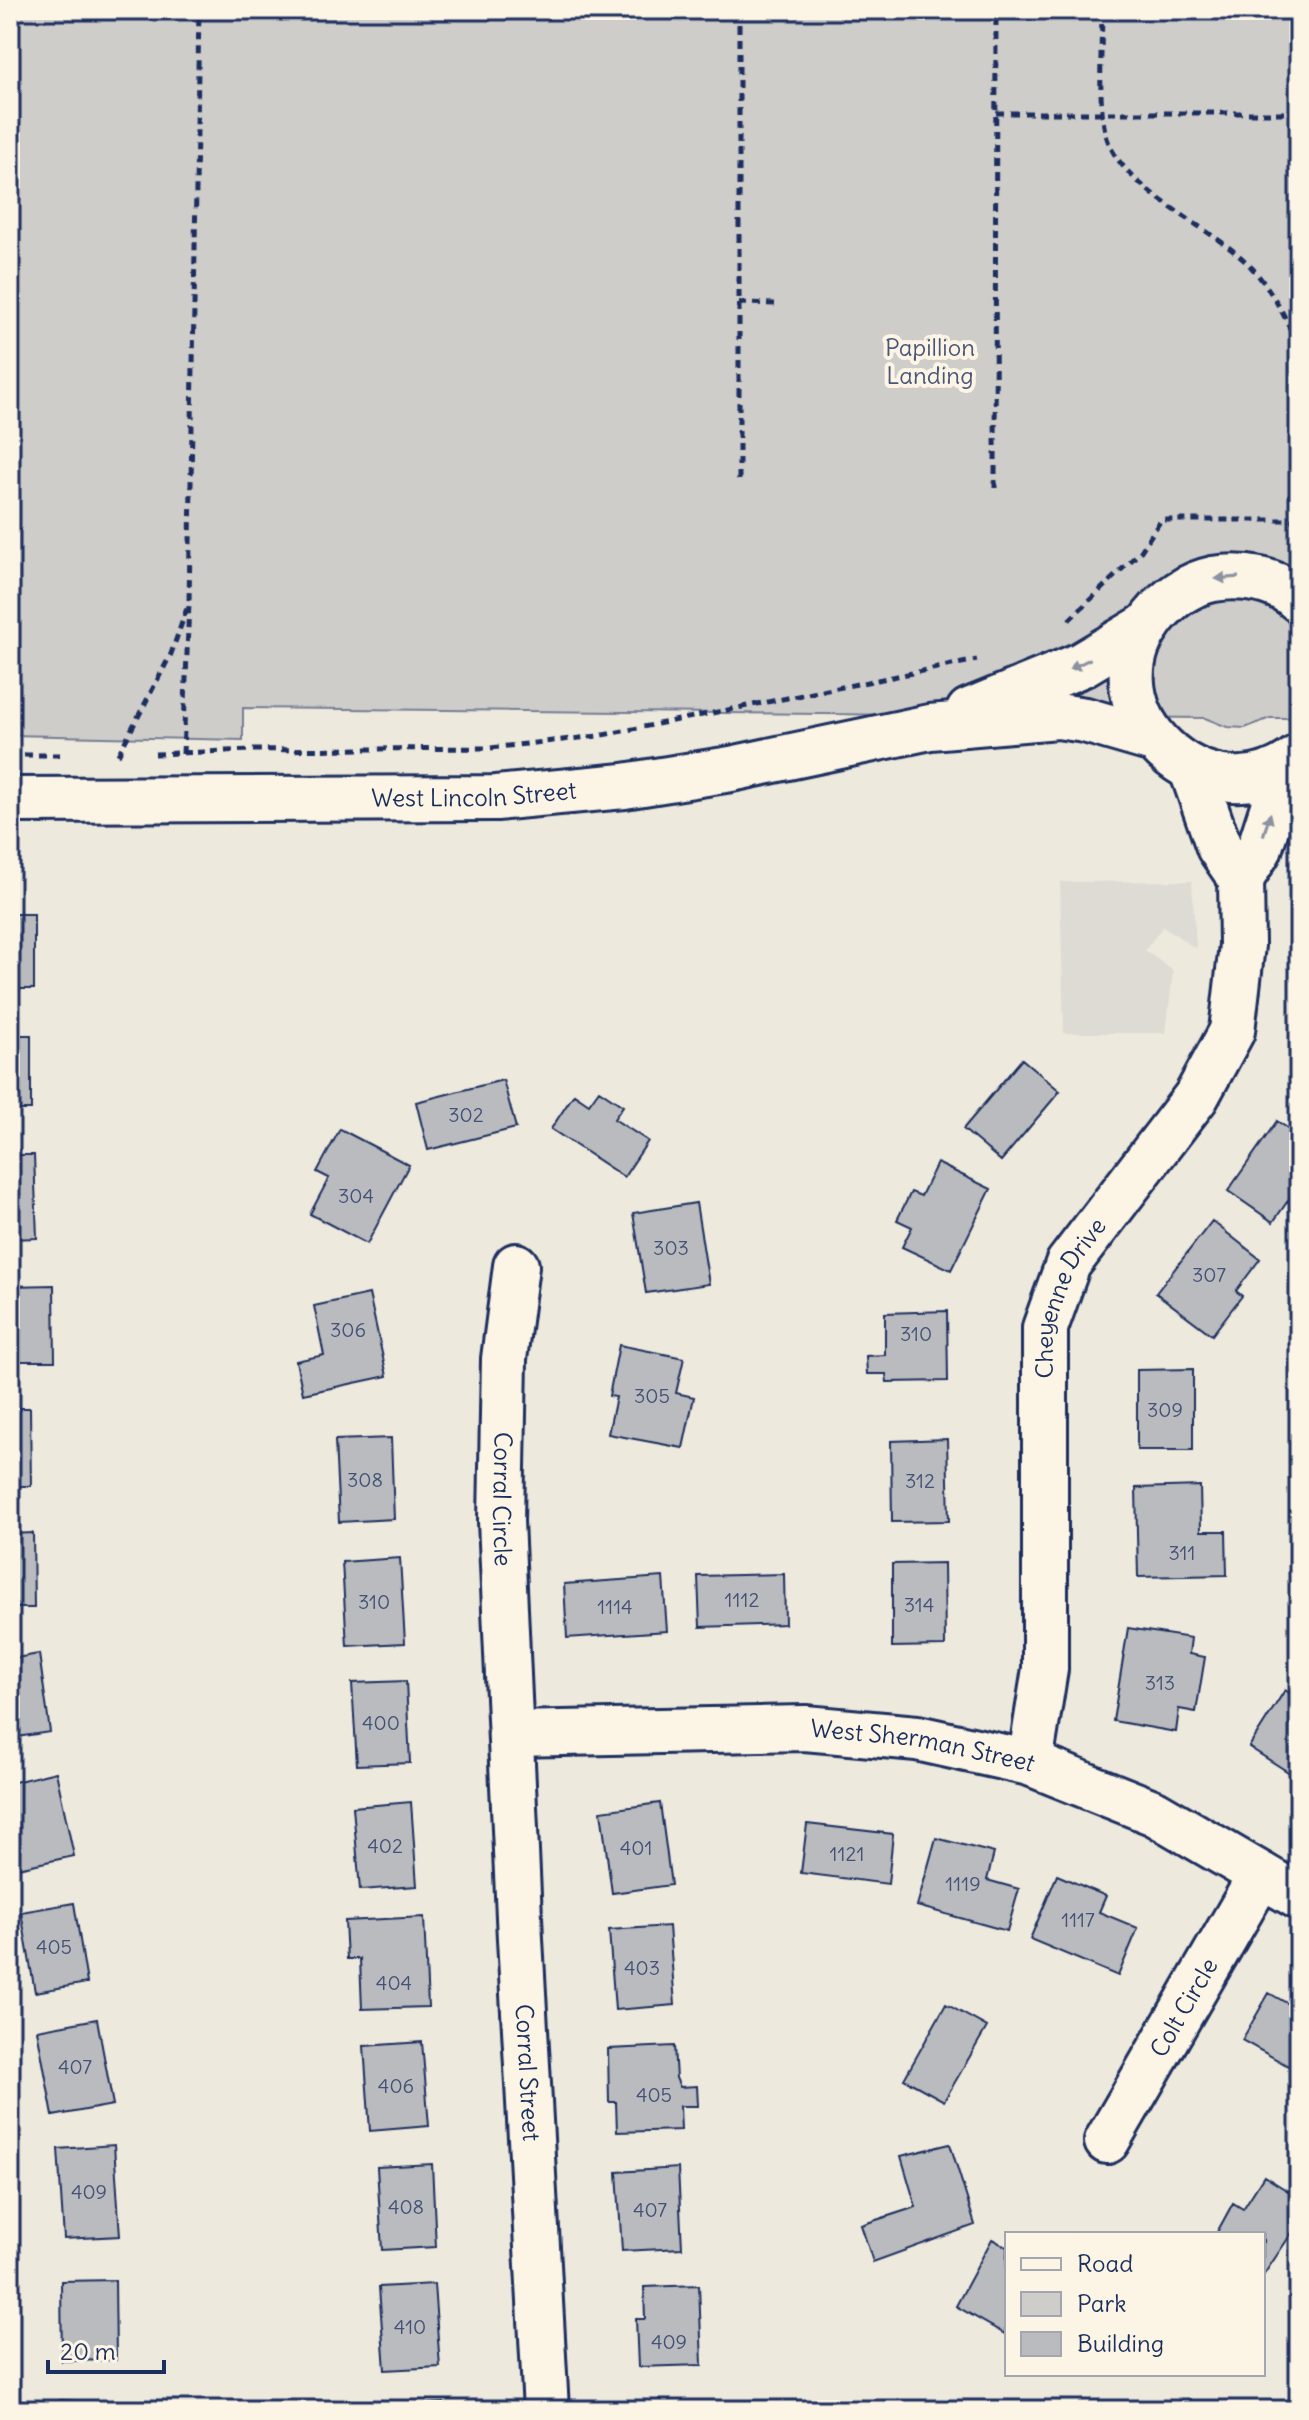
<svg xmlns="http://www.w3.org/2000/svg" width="1309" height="2420" font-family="Delius,sans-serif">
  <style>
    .built { fill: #dedbd4 }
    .green { fill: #cfcdca; stroke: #757e94; stroke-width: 2 }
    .building { fill: #babbbe; stroke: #1b2f5e; stroke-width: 2 }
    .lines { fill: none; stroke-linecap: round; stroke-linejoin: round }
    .minor-casing { stroke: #1b2f5e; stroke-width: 50 }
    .path { stroke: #1b2f5e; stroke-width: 5; stroke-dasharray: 8 6; stroke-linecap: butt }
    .minor { stroke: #fcf5e5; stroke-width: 44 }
    .oneway { fill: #8c92a2 }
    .labels { text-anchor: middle; stroke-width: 8; stroke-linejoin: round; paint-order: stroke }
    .number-label { font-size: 20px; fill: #435276 }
    .park-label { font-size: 24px; fill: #485679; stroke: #fcf5e5 }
    .street-label { font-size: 24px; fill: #1b2f5e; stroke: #fcf5e5 }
  </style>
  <rect width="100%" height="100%" fill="#eee9dd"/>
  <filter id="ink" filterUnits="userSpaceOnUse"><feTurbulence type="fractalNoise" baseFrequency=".0125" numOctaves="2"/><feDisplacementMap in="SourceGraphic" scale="16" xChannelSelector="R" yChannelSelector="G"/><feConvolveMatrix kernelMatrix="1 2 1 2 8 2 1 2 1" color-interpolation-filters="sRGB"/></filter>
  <g filter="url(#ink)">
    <path class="built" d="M1192,881L1196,949L1163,926L1145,950L1173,971L1166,1033H1064L1060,882Z"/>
    <path class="green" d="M10,10H1299V718H1270L1245,728L1227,727L1205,718L243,708V740L10,735Z"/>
    <path class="building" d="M10,914H34V989H10Z
      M10,1035H31V1110H10Z
      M1022,1059L1060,1091L1001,1161L963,1129Z
      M503,1080L516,1128L428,1150L416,1102Z
      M599,1090L623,1106L614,1119L648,1141L624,1177L551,1129L574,1094L589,1104Z
      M1277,1121L1299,1136V1185L1273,1222L1228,1191Z
      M340,1129L409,1165L367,1244L310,1214L329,1178L317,1172Z
      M10,1155H34L37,1238L10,1239Z
      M937,1163L991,1189L951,1270L902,1247L912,1227L897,1220L911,1192L921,1196Z
      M696,1203L709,1284L646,1293L633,1213Z
      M1212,1221L1260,1259L1236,1291L1242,1296L1212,1335L1156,1293Z
      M54,1285L55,1361H10V1286Z
      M369,1294L387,1376L303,1394L296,1361L324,1355L314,1306Z
      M947,1311L948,1381L887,1382L886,1374H867L866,1356L885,1355V1313Z
      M619,1345L684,1358L676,1393L694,1397L683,1448L608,1434L616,1397L609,1396Z
      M1193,1369V1450H1137V1370Z
      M10,1408H30L31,1486H10Z
      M391,1438L394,1519L339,1522L335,1440Z
      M947,1439L949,1521L892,1522L891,1441Z
      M1200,1486L1201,1531H1226L1227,1575L1138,1577L1136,1488Z
      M33,1533L34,1608H10V1534Z
      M400,1558L405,1643L347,1646L342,1562Z
      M944,1563L945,1646L892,1647V1564Z
      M784,1574L785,1624L700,1627L698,1576Z
      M663,1577L667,1631L567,1638L564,1584Z
      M1128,1628L1191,1638L1189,1654L1205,1657L1196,1712L1179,1709L1176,1732L1113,1721Z
      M39,1654L50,1732L10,1738V1659Z
      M406,1681L410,1763L357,1765L352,1683Z
      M1285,1690L1299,1699V1779L1249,1747Z
      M56,1772L74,1856L13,1869L10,1857V1783Z
      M411,1802L417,1886L360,1890L353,1807Z
      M660,1803L671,1885L612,1893L601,1811Z
      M807,1824L893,1834L888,1884L801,1873Z
      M936,1838L994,1853L987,1880L1019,1889L1007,1931L917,1906Z
      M1057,1875L1106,1896L1099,1912L1138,1928L1118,1976L1030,1939Z
      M74,1903L87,1983L35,1992L21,1912Z
      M424,1917L428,2007L362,2009L360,1959H347L345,1921Z
      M669,1926L675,2005L615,2010L609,1930Z
      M1269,1993L1299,2010V2072L1242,2040Z
      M946,2004L987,2027L944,2101L904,2079Z
      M97,2019L113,2105L53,2116L37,2030Z
      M422,2042L429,2126L370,2131L364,2046Z
      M674,2046L676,2078L680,2087L697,2086L698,2106H680L681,2130L617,2132L616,2102H609L608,2049Z
      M950,2144L975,2225L873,2262L861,2225L916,2207L901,2156Z
      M114,2145L120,2236L64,2239L58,2149Z
      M432,2164L436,2247L382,2250L377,2167Z
      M678,2168L682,2248L622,2251L617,2172Z
      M1264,2176L1299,2198V2222L1263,2276V2234H1216L1233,2203L1243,2209Z
      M992,2239L1007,2247L1005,2334L956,2306Z
      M115,2280L116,2360L62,2361L61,2281Z
      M434,2284L440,2367L385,2370L379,2287Z
      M699,2285L702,2365L638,2367L636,2319H645L644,2287Z
      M60,2400L122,2404V2410H59Z
      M444,2403V2410H383V2406Z
      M627,2406H691V2410H627Z"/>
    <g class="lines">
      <g class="minor-casing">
        <g id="minor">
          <path d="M1299,600C1277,579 1242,574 1213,579C1189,584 1168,599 1153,618C1081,710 1207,829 1299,757"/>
          <path d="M969,711L1081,665L1148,625"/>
          <path d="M1192,770L1219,847L1241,879"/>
          <path id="s1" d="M10,800L496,798L624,786L731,769L930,727L1058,716L1085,720L1154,740"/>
          <path id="s2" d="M516,1266L504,1359L501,1521L520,1939L546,2410"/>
          <path id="s3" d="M512,1734L805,1728L917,1738L1030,1763L1155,1813L1299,1897"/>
          <path id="s4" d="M1030,1763L1045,1669V1328L1068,1264L1196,1097L1232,1031L1242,945L1241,879L1259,850L1286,766"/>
          <path id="s5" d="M1107,2141L1261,1875"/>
        </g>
      </g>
      <path class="path" d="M739,10V486
        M1102,10C1102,43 1097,109 1107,138C1125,193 1213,226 1252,268C1273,292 1290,323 1299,353
        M996,113H1299
        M739,303L778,304
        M995,488L996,10
        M1069,620L1141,551L1161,520H1299
        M155,754L250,750L490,748L598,736L977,660
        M183,754L189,603L199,10
        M10,755H61
        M118,755L171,654L187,608"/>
      <use href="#minor" class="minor"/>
    </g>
    <defs><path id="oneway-solid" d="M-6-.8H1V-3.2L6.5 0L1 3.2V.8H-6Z" transform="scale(2)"/></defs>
    <g class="oneway">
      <use href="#oneway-solid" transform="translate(1227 578) rotate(176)"/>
      <use href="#oneway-solid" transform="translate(1080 664) rotate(153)"/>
      <use href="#oneway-solid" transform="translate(1267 824) rotate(-72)"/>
    </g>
  </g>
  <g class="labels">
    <g class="number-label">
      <text x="466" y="1122">302</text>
      <text x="356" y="1203">304</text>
      <text x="671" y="1255">303</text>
      <text x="1209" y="1282">307</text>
      <text x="348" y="1337">306</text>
      <text x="916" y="1341">310</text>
      <text x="652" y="1403">305</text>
      <text x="1165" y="1417">309</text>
      <text x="365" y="1487">308</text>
      <text x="920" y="1488">312</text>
      <text x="1182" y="1560">311</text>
      <text x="742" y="1607">1112</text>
      <text x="374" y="1609">310</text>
      <text x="919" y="1612">314</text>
      <text x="615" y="1614">1114</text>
      <text x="1160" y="1690">313</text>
      <text x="381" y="1730">400</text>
      <text x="385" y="1853">402</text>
      <text x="636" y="1855">401</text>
      <text x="847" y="1861">1121</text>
      <text x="963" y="1891">1119</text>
      <text x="1078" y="1927">1117</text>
      <text x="54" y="1954">405</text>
      <text x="642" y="1975">403</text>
      <text x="394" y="1990">404</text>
      <text x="75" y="2074">407</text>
      <text x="396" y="2093">406</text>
      <text x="654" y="2102">405</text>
      <text x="89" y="2199">409</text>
      <text x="406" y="2214">408</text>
      <text x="650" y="2217">407</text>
      <text x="410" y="2334">410</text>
      <text x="669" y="2349">409</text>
    </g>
    <g class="park-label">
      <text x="930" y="356">Papillion<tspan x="930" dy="28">Landing</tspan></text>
    </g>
    <g class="street-label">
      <text dy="8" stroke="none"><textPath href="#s1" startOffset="464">West Lincoln Street</textPath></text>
      <text dy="8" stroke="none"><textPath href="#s4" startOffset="472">Cheyenne Drive</textPath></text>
      <text dy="8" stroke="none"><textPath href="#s2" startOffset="234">Corral Circle</textPath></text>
      <text dy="8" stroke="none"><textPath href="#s3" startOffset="412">West Sherman Street</textPath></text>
      <text dy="8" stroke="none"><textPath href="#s5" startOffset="154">Colt Circle</textPath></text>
      <text dy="8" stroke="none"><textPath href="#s2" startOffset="808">Corral Street</textPath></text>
    </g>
  </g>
  <rect width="1309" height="2420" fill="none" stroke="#fcf5e5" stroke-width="40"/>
  <rect x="20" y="20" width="1269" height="2380" fill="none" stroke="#1b2f5e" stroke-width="3" filter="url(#ink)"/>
  <rect x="1005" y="2232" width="260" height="144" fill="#fcf5e5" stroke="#a2a6af" stroke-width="2"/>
  <rect x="1021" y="2258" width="40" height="12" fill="#fcf5e5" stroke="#a2a6af" stroke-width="2"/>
  <text x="1077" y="2272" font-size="24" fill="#1b2f5e">Road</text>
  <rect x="1021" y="2292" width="40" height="24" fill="#cfcdca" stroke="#a2a6af" stroke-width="2"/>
  <text x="1077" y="2312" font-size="24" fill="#1b2f5e">Park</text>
  <rect x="1021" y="2332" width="40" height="24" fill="#babbbe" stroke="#a2a6af" stroke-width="2"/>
  <text x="1077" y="2352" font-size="24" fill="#1b2f5e">Building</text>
  <path d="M48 2360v12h116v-12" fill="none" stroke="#1b2f5e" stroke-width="4"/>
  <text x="60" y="2360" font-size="24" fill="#1b2f5e" stroke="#fcf5e5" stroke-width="6" paint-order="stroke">20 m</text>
</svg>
